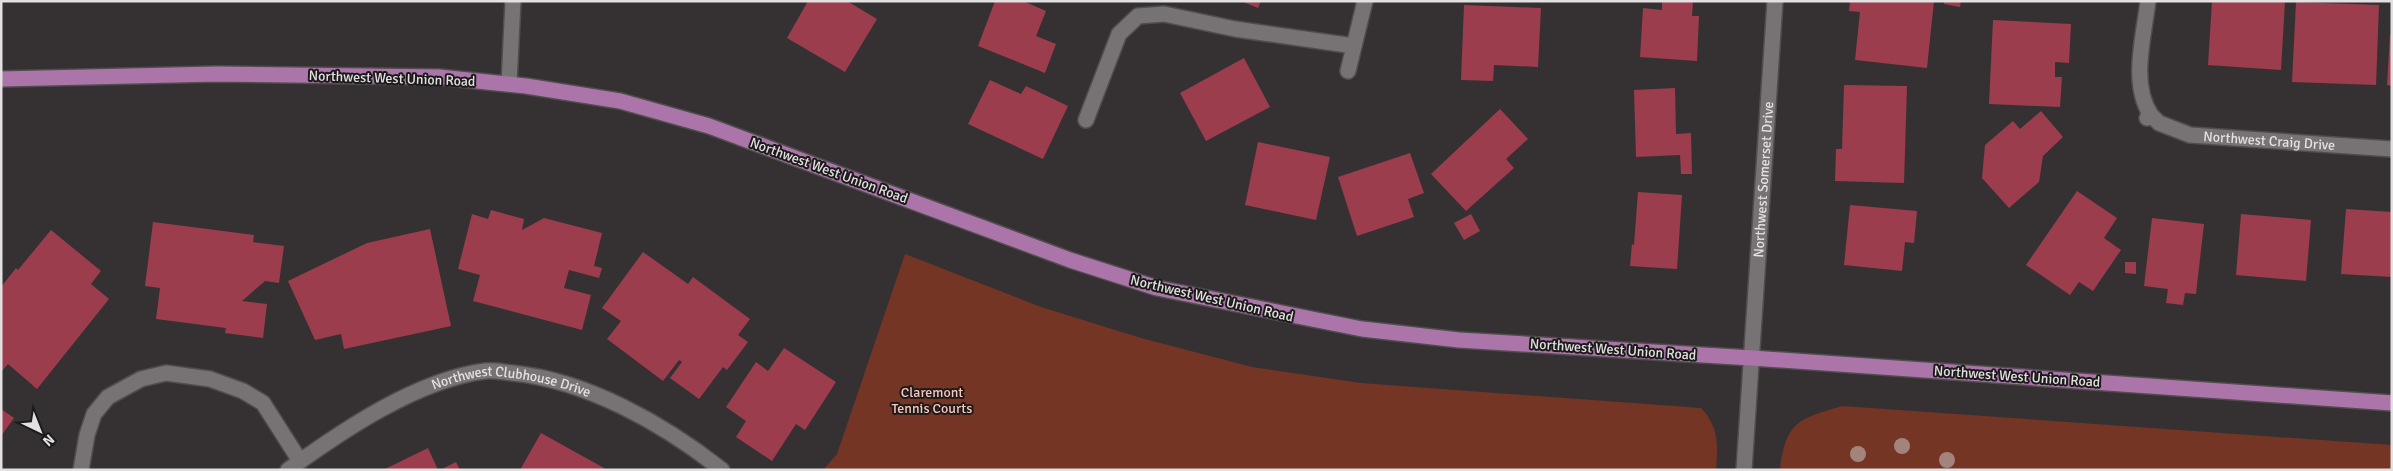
<svg xmlns="http://www.w3.org/2000/svg" width="2393" height="471" font-family="Signika,sans-serif">
  <style>
    .green { fill: #743525 }
    .building { fill: #9b3d4d }
    .lines { fill: none; stroke-linecap: round; stroke-linejoin: round }
    .minor-casing { stroke: #504d4e; stroke-width: 18 }
    .major-casing { stroke: #504d4e; stroke-width: 18 }
    .minor { stroke: #777274; stroke-width: 15 }
    .major { stroke: #ac75a9; stroke-width: 15 }
    .tree { fill: #a2847d }
    .labels { text-anchor: middle; stroke-width: 4; stroke-linejoin: round; paint-order: stroke }
    .street-label { font-size: 14px; fill: #e3e0e1; stroke: #1c1a1a }
    .park-label { font-size: 14px; fill: #fbc7ba; stroke: #1c1a1a }
  </style>
  <rect width="100%" height="100%" fill="#353133"/>
  <path class="green" d="M905,254L1041,307L1141,338L1252,367L1361,383L1701,408C1719,427 1718,445 1716,470H823L837,454Z
    M1842,406L2392,445V470H1780C1786,421 1799,419 1842,406Z"/>
  <path class="building" d="M808,1H847L877,19L845,72L787,38Z
    M995,1H1023L1046,11L1036,36L1056,44L1045,73L978,46Z
    M1241,1H1261L1258,8Z
    M1662,1H1693L1692,16H1699L1697,61L1640,57L1643,8L1662,10Z
    M1850,1H1934L1927,68L1855,60L1860,12L1849,11Z
    M1944,1H1961L1960,7L1944,4Z
    M2212,1H2285L2281,70L2208,65Z
    M2296,2L2379,5L2376,85L2292,82Z
    M1464,5L1541,8L1538,67L1494,65L1493,81L1461,80Z
    M1993,20L2071,24L2069,63L2055,62V77H2062L2060,107L1989,104Z
    M2390,35H2392V86L2387,85Z
    M1244,58L1270,107L1206,141L1180,93Z
    M990,80L1021,94L1026,86L1068,106L1043,159L968,124Z
    M1844,85L1907,86L1904,183L1835,181L1836,149H1842Z
    M1675,88L1676,134L1691,133L1692,174H1681L1680,155L1636,157L1634,90Z
    M1500,109L1528,139L1506,159L1514,168L1466,211L1431,174Z
    M2041,111L2063,137L2043,156L2039,182L2009,208L1982,178L1985,145L2013,121L2020,129Z
    M1258,142L1330,157L1316,220L1245,205Z
    M1410,153L1424,193L1408,199L1414,217L1357,236L1338,177Z
    M2077,191L2117,218L2104,238L2121,250L2093,291L2079,282L2070,295L2026,265Z
    M1638,192L1682,195L1677,269L1630,266L1632,244L1634,245Z
    M1850,205L1917,211L1914,243L1905,242L1902,271L1844,265Z
    M2346,209L2392,212V277L2341,274Z
    M491,210L524,219L522,230L544,218L602,233L594,266L602,268L599,278L569,270L564,288L591,295L582,330L473,301L480,275L458,269L472,214L488,219Z
    M1471,214L1480,231L1464,240L1454,223Z
    M2241,214L2311,220L2306,281L2236,275Z
    M2152,218L2204,224L2196,294L2185,293L2183,305L2166,303L2168,289L2144,286Z
    M153,222L254,235L253,242L284,246L279,283L265,281L242,301L267,304L263,338L225,333L226,328L156,319L160,288L145,286Z
    M430,229L451,326L344,349L341,334L315,340L288,281L367,243Z
    M51,230L101,271L91,284L109,299L37,389L8,364L1,372V287L16,268L18,270Z
    M643,252L688,284L693,277L750,319L738,335L748,342L727,370L723,367L699,399L670,378L682,362L679,360L663,381L607,339L621,321L602,308Z
    M2125,262H2136V274L2125,273Z
    M784,348L836,382L805,430L796,424L772,461L736,437L746,421L726,407L756,362L768,371Z
    M1,409L14,418L1,436Z
    M541,433L604,468L603,470H520Z
    M428,448L438,470H383Z
    M456,462L460,470H440Z"/>
  <g class="lines">
    <g class="minor-casing">
      <g id="minor">
        <path d="M2148,1C2144,36 2130,84 2151,115"/>
        <path d="M1348,71L1365,1"/>
        <path d="M509,84L513,1"/>
        <path id="s1" d="M2147,118L2151,115L2159,123L2190,135L2392,149"/>
        <path d="M1086,120L1119,34L1138,16L1164,14L1235,29L1354,46"/>
        <path d="M81,470L87,435L94,414L108,397L141,379L166,373L210,379L243,391L263,403L300,461"/>
        <path id="s2" d="M288,470C343,430 417,380 485,371C494,370 503,372 512,373C586,380 664,424 722,470"/>
        <path id="s3" d="M1744,470L1775,1"/>
      </g>
    </g>
    <g class="major-casing">
      <path id="major" d="M1,79L217,74L439,77L526,86L620,101L709,126L1070,260L1157,288L1362,329L1459,340L1752,358L2392,403"/>
    </g>
    <use href="#minor" class="minor"/>
    <use href="#major" class="major"/>
  </g>
  <g class="tree">
    <circle cx="1902" cy="446" r="8"/>
    <circle cx="1858" cy="454" r="8"/>
    <circle cx="1947" cy="460" r="8"/>
  </g>
  <g class="labels">
    <g class="street-label">
      <text transform="translate(392 78) rotate(2)" y="5">Northwest West Union Road</text>
      <text dy="5" stroke="none"><textPath href="#s1" startOffset="129">Northwest Craig Drive</textPath></text>
      <text transform="translate(829 170) rotate(20)" y="5">Northwest West Union Road</text>
      <text dy="5" stroke="none"><textPath href="#s3" startOffset="291">Northwest Somerset Drive</textPath></text>
      <text transform="translate(1212 298) rotate(13)" y="5">Northwest West Union Road</text>
      <text transform="translate(1613 349) rotate(4)" y="5">Northwest West Union Road</text>
      <text transform="translate(2017 376) rotate(4)" y="5">Northwest West Union Road</text>
      <text dy="5" stroke="none"><textPath href="#s2" startOffset="249">Northwest Clubhouse Drive</textPath></text>
    </g>
    <g class="park-label">
      <text x="932" y="397">Claremont<tspan x="932" dy="16">Tennis Courts</tspan></text>
    </g>
  </g>
  <rect width="2393" height="471" fill="none" stroke="#e3e0e1" stroke-width="5"/>
  <g transform="translate(40 431) rotate(137)" stroke="#1c1a1a" stroke-width="4" paint-order="stroke">
  <path d="M0-4L9 19L0 12L-9 19Z" fill="#e3e0e1"/>
  <text y="-8" font-size="14" font-weight="bold" text-anchor="middle" fill="#e3e0e1">N</text>
  </g>
</svg>
